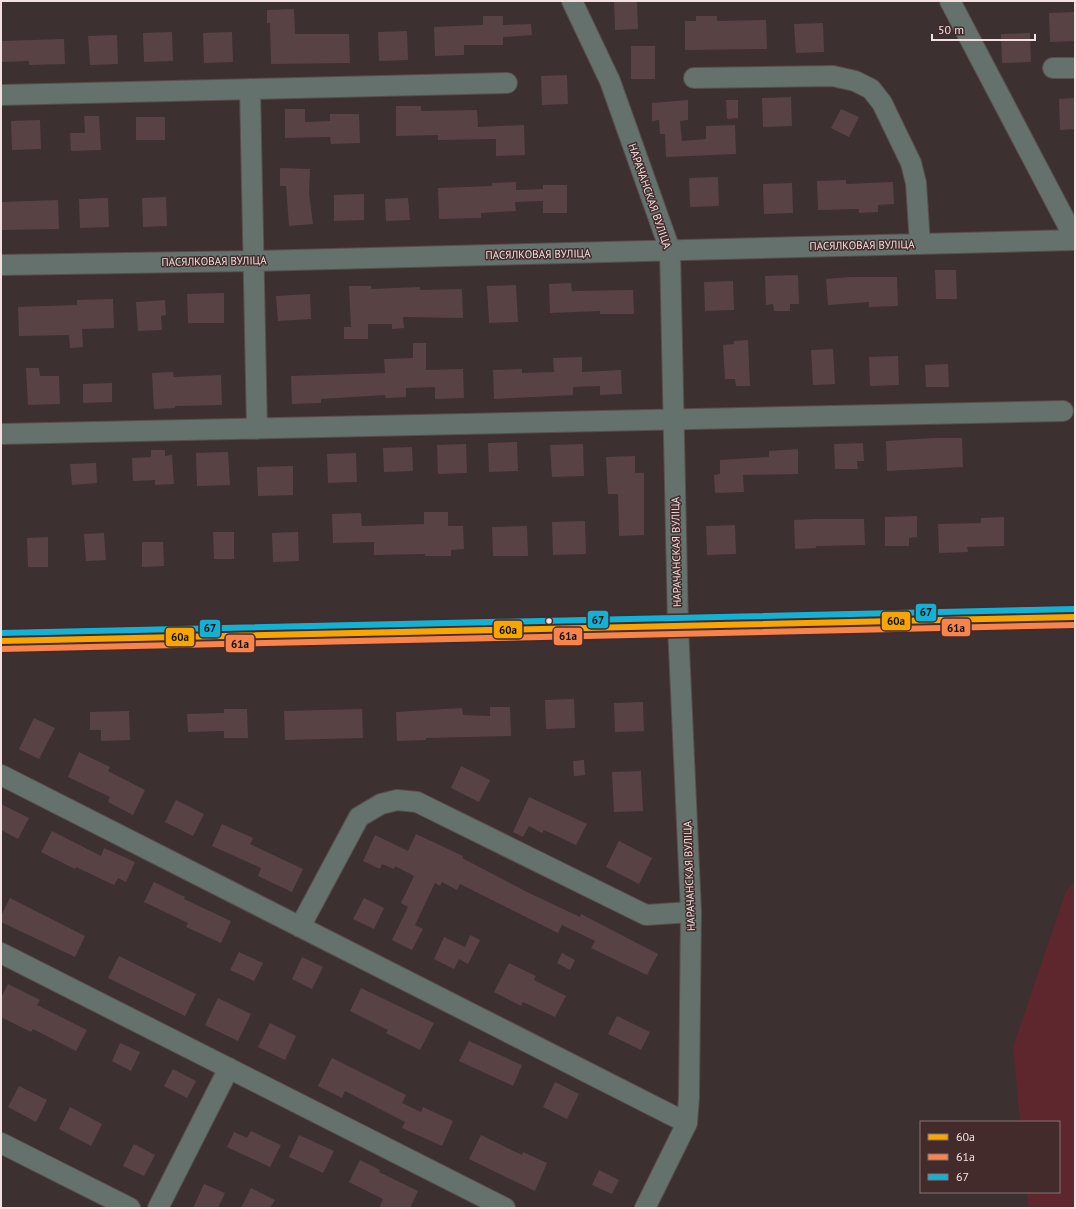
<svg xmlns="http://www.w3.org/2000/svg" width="1076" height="1209" font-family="'PT Sans',sans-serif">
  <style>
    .green { fill: #5d272d }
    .building { fill: #594244 }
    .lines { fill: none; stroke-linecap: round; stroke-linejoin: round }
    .minor-casing { stroke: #594d4d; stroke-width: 22 }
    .minor { stroke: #64716c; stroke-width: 20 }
    .bus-1-casing { stroke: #432a2b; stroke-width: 9 }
    .bus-2-casing { stroke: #432a2b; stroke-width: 9 }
    .bus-3-casing { stroke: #432a2b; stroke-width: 9 }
    .bus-1 { stroke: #f7a600; stroke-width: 6 }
    .bus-2 { stroke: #f8844c; stroke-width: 6 }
    .bus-3 { stroke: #13b2d5; stroke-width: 6 }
    .bus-dot { fill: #f3e1e1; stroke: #432a2b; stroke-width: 1.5 }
    .labels { text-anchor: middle; stroke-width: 3; stroke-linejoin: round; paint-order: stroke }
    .street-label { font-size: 11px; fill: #f3e1e1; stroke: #432a2b }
    .line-badge { stroke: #432a2b; stroke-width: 1.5 }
    .pale-badge-label { font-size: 11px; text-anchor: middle; font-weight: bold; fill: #111 }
  </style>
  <rect width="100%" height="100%" fill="#3d3030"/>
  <path class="green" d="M1075,881V1208H1028L1027,1192H1059V1122H1020L1013,1047L1066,891Z"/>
  <path class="building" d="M614,1H637L638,29L615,30Z
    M294,9L295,34H349L350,63L271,64L270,23H267V10Z
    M1075,12V41L1050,42L1049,13Z
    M483,16H503V25L531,24L532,35L503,37V45H464V55L435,56L434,27L483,25Z
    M696,16H717V21L766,20L767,49L685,50V21H696Z
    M823,23L824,52L796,53L794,24Z
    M407,31L408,60L379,61L378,32Z
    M172,32L173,61L144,62L143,33Z
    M232,32L233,62L204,63L203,33Z
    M1030,33L1031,62L1002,63L1001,34Z
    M117,35L118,64L90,65L88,36Z
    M64,39L65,64L29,65V61L1,62V41Z
    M631,46H655V79H631Z
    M567,75L568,104L542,105L541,76Z
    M791,97L792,126L763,127L762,98Z
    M1075,98V129L1060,130L1059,99Z
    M688,100V120L680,121L682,141L706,139V126L735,125L736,154L666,157L665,134H660L659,120L652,121V103Z
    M726,100H738V118L727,119Z
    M396,106H421V111L477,110L478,127L524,125L525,155L496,156V139L438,140V135L396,136Z
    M285,109H305V122L330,121V114H359L360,143L331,144L330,137L285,138Z
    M841,109L859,117L849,137L831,128Z
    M84,116H99L101,150L71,151L70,133H85Z
    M136,117H165V140H136Z
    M40,120L41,149L12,150L11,121Z
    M280,168L310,169L309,193L313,224L289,226L286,186H280Z
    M718,177L719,206L690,207L689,178Z
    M846,180V184L893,182L894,204L878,205V212L859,213V209L818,210L817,181Z
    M516,182V190L543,189V185H567V213H543V201L515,202L516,211L481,213V218L439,219L438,188L492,186V183Z
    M792,183L793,213L764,214L763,184Z
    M364,194V220L334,221V195Z
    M166,197L167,226L143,227L142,198Z
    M108,198L109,227L80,228L79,199Z
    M408,198L410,220L386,221L385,199Z
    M58,200L59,229L1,230V202Z
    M935,270H956L957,299H936Z
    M798,275L799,304H790V311H774L773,304L766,305L765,276Z
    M850,277H897L898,306L869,307V302L828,305L826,279Z
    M733,281L734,310L705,311L704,282Z
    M571,283L572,291L633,290L634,314H600V311L550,313L549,284Z
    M516,285L518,322L489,323L487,286Z
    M349,286H371V289L420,287V290L462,289L463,318L403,317L404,328L392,329V324H368V339H344V327H351Z
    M224,293V323H188L187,294Z
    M310,294L311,319L278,321L276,296Z
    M113,299L114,328L82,329L83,347L70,348L69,335L19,336L18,307L77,305V300Z
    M165,300L166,315L161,316L162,330L138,331L136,302Z
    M748,340L750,386H736L735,379H725L723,345L734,344V341Z
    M413,343H426V370L463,369L464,398L435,399V387L406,388V397L386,398L385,395L321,399V403L292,404L291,376L385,373L384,359L413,358Z
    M833,349L835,384L813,385L811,350Z
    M898,356L899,385L870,386L869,357Z
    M582,357V372L621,370L622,394L600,395V386L573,387V395L494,399L493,370L522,369V373L554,372L553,358Z
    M948,364L949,387H926L925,365Z
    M26,368H39L40,376H59L60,404L28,405Z
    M173,372L174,377L221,375L222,405L175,406V408L154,409L152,373Z
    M112,383V402L83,403V384Z
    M933,438H962L963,467L887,471L886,441Z
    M517,442L518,471L489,472L488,443Z
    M863,443L864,461H857L858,469H835L834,444Z
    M466,444L467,473L438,474L437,445Z
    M583,444L584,476L552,477L550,445Z
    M412,447L413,471L384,472L383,448Z
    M798,449V474L743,475L744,492L715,493L714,475L720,474V460L769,457V451Z
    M151,450H165V456L172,455L174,484L155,485V480L133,481L132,458L151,457Z
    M228,452L230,485L197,486L196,453Z
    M356,453L357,482L328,483L327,454Z
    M635,456V473H644V535L619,536L618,494H608L606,457Z
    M96,463L97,483L72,485L70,464Z
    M293,466V495L258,496L257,467Z
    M424,512H448V526H463L464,549L451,550V556H425V554L374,555V542L333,543L332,514L361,513L362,526L424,524Z
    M917,516V537L909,538V546H885V517Z
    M1004,517V546L967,547L968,552L939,553L938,524L981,523V518Z
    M814,519H864L865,545L816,546V548L795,549L794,520Z
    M585,521L586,554L553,555L552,522Z
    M735,525L736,554L707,555L706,526Z
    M527,526L528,556H493L492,527Z
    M213,532H234V559H214Z
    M298,532L299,561L273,562L272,533Z
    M104,533L106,560L86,561L84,534Z
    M48,537V567H28L27,538Z
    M142,542H163L164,566L142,567Z
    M574,699L575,728L546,729L545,700Z
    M643,702L644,731L615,732L614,703Z
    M490,707H510L511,736L426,738V740L397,741L396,712L462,708L463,715L490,716Z
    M224,709H247L248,738H224V731L188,732L187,714L224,713Z
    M362,709L363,738L285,740L284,711Z
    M129,711L130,740L101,741V730H90V712Z
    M34,718L55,728L39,759L19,749Z
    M79,752L110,767L108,771L145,790L133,815L108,802L110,797L68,777Z
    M584,760L585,775L574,776L573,761Z
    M461,766L490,780L479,802L451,788Z
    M641,771L643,811L614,812L612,772Z
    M529,797L587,824L576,845L544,830L542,833L529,826L523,837L513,832Z
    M176,800L204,814L193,836L165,822Z
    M1,804L29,818L18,839L1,830Z
    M222,824L253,838L250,844L303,869L292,892L258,876L261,868L212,846Z
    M52,831L101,856L104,848L135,862L126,882L118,878L114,885L76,867L75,869L41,852Z
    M416,834L463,856L462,858L527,892L580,917L581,914L658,954L647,975L591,948L595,941L562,925L558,933L460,884L457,890L442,882L440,886L435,883L415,925L423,929L412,950L392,940L408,907L401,903L414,876L395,866L394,869L382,864L380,869L363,861L375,835L408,851Z
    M619,841L652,858L639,884L606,867Z
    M154,882L185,897L184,899L231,921L221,943L186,927L188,923L144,902Z
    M10,898L85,936L75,957L1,922V916Z
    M364,898L384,908L374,929L353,919Z
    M470,935L480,940L468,964L459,959L454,969L434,959L444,937L465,947Z
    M239,952L263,963L254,981L230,970Z
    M562,953L575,960L570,970L557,963Z
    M119,956L196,994L185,1016L108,978Z
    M302,957L323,967L312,989L292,979Z
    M509,963L536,976L534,980L566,996L555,1017L523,1002L521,1006L494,992Z
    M8,984L40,1000L37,1005L87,1030L76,1051L33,1029L31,1032L1,1017V998Z
    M361,988L434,1023L420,1050L386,1033L388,1030L350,1011Z
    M218,998L251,1014L238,1041L205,1025Z
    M617,1016L650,1032L641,1050L608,1034Z
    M270,1023L296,1036L285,1060L258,1047Z
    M469,1041L522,1065L513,1086L459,1061Z
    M120,1043L140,1052L131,1071L112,1061Z
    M332,1058L406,1095L402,1103L421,1112L423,1107L453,1121L442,1146L402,1128L405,1122L345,1091L342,1098L318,1086Z
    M173,1069L196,1081L187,1098L164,1086Z
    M555,1082L579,1094L567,1119L543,1107Z
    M19,1086L47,1100L36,1122L8,1107Z
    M70,1107L102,1124L91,1146L59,1129Z
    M251,1131L281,1145L270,1167L227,1147L234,1132L247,1138Z
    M299,1135L334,1151L323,1173L289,1157Z
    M481,1135L522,1155L523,1152L547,1163L535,1191L469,1159Z
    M134,1144L155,1155L144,1176L123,1166Z
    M360,1160L380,1170L379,1172L418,1191L410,1208H379L383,1199L349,1182Z
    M599,1170L619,1180L612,1194L592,1185Z
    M204,1184L225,1193L218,1208H193Z
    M251,1188L275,1200L270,1208H241Z"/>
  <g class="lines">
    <g class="minor-casing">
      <path id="minor" d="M572,1L610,81L670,250L678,626L691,912L689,1097L687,1123L645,1208
        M950,1L1075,239
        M1053,68H1075
        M694,78L833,76L855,81L871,89L882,103L911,163L916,183L920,244
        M250,89L257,429
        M1,95L507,83
        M1,265L253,261L1075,240
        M1,434L1063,411
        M1,641L1075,617
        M1,775L687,1123
        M300,927L359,817L381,804L397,800L417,802L646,915L691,912
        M1,953L505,1208
        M1,1143L130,1208
        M158,1208L229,1068"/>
    </g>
    <use href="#minor" class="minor"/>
    <g class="bus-1-casing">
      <path id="bus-1" d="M1,641L1075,617"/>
    </g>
    <g class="bus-2-casing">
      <path id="bus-2" d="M1,649L1075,625"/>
    </g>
    <g class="bus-3-casing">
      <path id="bus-3" d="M1,633L1075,609"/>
    </g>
    <use href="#bus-1" class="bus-1"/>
    <use href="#bus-2" class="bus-2"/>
    <use href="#bus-3" class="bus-3"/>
  </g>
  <circle class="bus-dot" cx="549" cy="621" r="3.5"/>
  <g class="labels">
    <g class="street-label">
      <text transform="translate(650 196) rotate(71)" y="4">НАРАЧАНСКАЯ ВУЛІЦА</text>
      <text transform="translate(862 245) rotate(-1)" y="4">ПАСЯЛКОВАЯ ВУЛІЦА</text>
      <text transform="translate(538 254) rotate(-1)" y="4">ПАСЯЛКОВАЯ ВУЛІЦА</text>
      <text transform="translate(214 261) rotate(-1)" y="4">ПАСЯЛКОВАЯ ВУЛІЦА</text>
      <text transform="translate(676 552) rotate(-91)" y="4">НАРАЧАНСКАЯ ВУЛІЦА</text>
      <text transform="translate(689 876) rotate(-92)" y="4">НАРАЧАНСКАЯ ВУЛІЦА</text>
    </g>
  </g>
  <g class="line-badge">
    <rect x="915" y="603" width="22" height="19" rx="4" fill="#13b2d5"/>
    <rect x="587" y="610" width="22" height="19" rx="4" fill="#13b2d5"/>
    <rect x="881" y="611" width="30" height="20" rx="4" fill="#f7a600"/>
    <rect x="941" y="618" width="30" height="19" rx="4" fill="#f8844c"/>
    <rect x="199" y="619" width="22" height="19" rx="4" fill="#13b2d5"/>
    <rect x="493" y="620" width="30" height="19" rx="4" fill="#f7a600"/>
    <rect x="553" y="627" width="30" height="19" rx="4" fill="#f8844c"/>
    <rect x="165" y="627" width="30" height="20" rx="4" fill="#f7a600"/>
    <rect x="225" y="634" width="30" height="19" rx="4" fill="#f8844c"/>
  </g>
  <g class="pale-badge-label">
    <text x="926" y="616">67</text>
    <text x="598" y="624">67</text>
    <text x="896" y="625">60а</text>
    <text x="956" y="632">61а</text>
    <text x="210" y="632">67</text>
    <text x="508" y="634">60а</text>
    <text x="568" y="640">61а</text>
    <text x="180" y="641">60а</text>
    <text x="240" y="648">61а</text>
  </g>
  <rect width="1076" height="1209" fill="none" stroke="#f3e1e1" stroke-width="4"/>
  <rect x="920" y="1121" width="140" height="72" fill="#432a2b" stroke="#897374"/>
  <rect x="928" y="1134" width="20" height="6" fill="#f7a600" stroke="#897374"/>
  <text x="956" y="1141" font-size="12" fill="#f3e1e1">60а</text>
  <rect x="928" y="1154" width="20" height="6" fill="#f8844c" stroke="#897374"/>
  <text x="956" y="1161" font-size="12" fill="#f3e1e1">61а</text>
  <rect x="928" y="1174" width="20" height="6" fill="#13b2d5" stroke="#897374"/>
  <text x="956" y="1181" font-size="12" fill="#f3e1e1">67</text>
  <path d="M932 34v6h103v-6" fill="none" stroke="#f3e1e1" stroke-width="2"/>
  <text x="938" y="34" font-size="12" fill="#f3e1e1" stroke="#432a2b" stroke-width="3" paint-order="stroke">50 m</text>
</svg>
